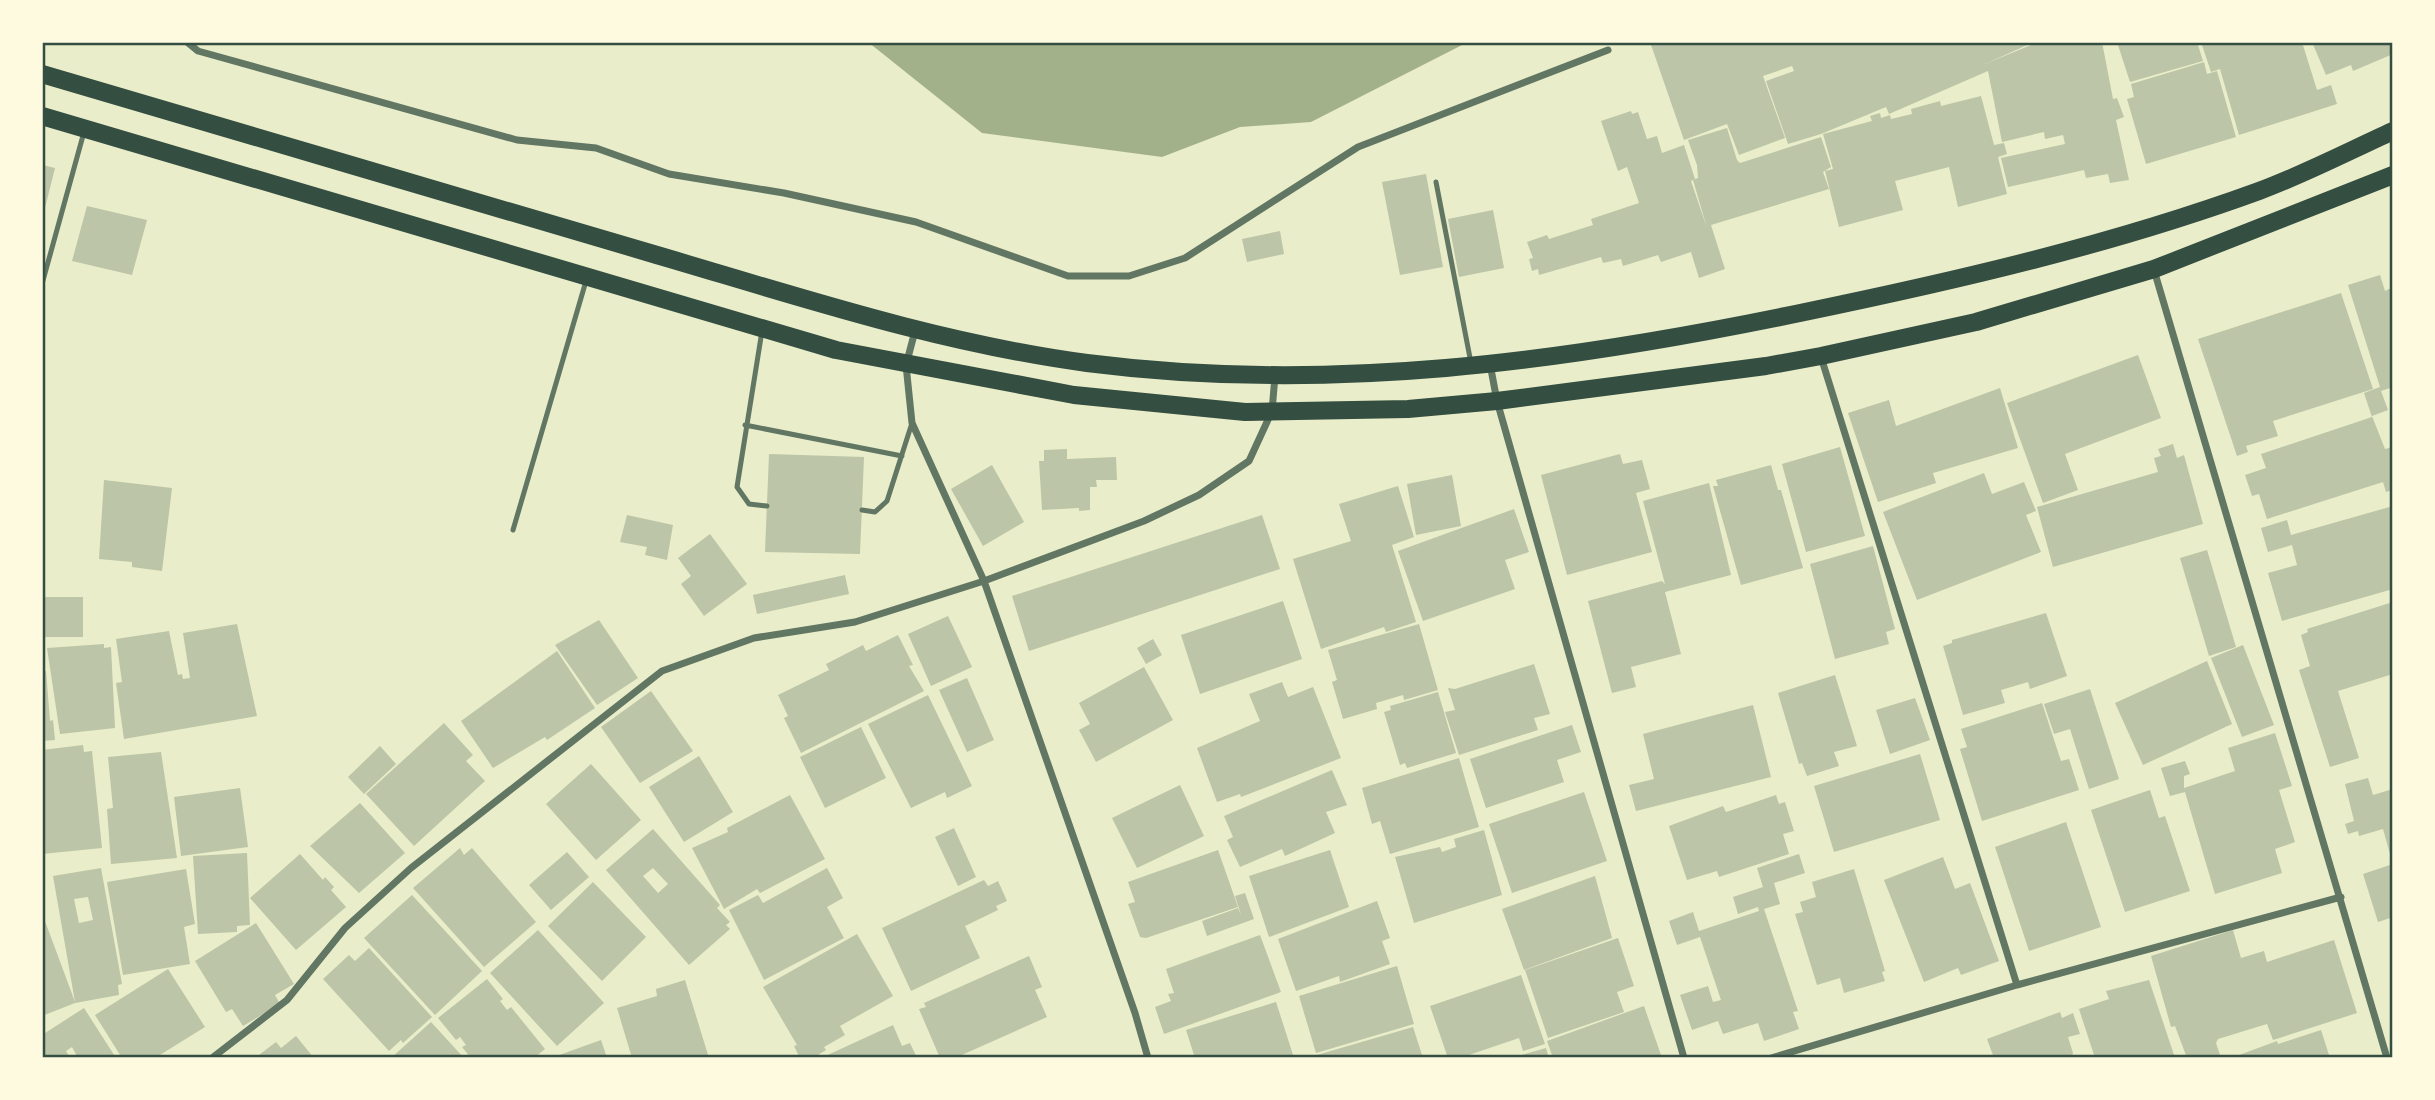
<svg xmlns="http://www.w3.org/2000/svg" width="2435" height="1100" font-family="'Source Sans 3',sans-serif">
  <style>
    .water { fill: #a3b18a }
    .building { fill: #bcc5a7; fill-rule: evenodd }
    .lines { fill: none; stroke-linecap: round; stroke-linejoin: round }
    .service { stroke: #617663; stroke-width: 5 }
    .minor { stroke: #617663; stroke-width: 7 }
    .primary { stroke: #344e41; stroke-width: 18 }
    .neatline { fill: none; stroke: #344e41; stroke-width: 2.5 }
  </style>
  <rect width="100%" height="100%" fill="#e9edc9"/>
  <path class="water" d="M868,42H1468L1311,122L1240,127L1162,157L982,133Z"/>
  <path class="building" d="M1650,42H2034L1985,64L2038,42H2102L2113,99L2117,98L2124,117L2116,120L2129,180L2110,183L2108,174L2086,178L2084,170L2008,187L2001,158L2065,144L2063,135L2045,139L2044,132L2002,142L1988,71L1889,114L1886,107L1821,134L1788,144L1766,81L1794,71L1792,66L1763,76L1785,138L1739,155L1727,124L1684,140Z
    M2117,42H2197L2203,61L2130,82Z
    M2201,42H2302L2317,90L2331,85L2337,104L2239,135L2220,69L2211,72Z
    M2312,42H2393V54L2353,71L2351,65L2326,75Z
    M2204,62L2207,74L2217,71L2236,137L2146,164L2127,99L2134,97L2131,84Z
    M1981,96L1994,145L2004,143L2007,154L1998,157L2007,194L1958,207L1949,167L1895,181L1903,210L1839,227L1825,171L1833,169L1823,134L1872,121L1870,116L1880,113L1881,118L1890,115L1891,119L1912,114L1911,109L1940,101L1941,106Z
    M1631,111L1632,114L1638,112L1647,139L1657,136L1662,153L1684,145L1695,179L1691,181L1707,228L1693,180L1698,178L1697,165L1688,140L1727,128L1737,160L1740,163L1821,137L1831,167L1823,172L1829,189L1711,225L1725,269L1699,278L1691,252L1661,262L1658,255L1623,266L1621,259L1603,263L1601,257L1539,275L1538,269L1532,271L1529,259L1533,258L1527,242L1547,235L1549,239L1593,225L1591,219L1639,203L1627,167L1618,171L1601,121Z
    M42,165L55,168L43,216H42Z
    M1426,174L1443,267L1400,275L1382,182Z
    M87,206L147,220L132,275L72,261Z
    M1493,210L1504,268L1459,277L1448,219Z
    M1280,231L1284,254L1247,262L1242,239Z
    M2380,275L2385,291L2391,288L2393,294V387L2381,391L2388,410L2372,416L2385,449L2393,447V490L2386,492L2383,482L2267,519L2259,494L2252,496L2245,475L2266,468L2261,454L2372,417L2364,393L2380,387L2348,285Z
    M2341,293L2373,389L2273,421L2278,436L2246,446L2248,452L2237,456L2198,339Z
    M2138,355L2161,418L2065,454L2078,490L2043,503L2007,403Z
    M2000,388L2018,448L1933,473L1936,483L1878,502L1848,413L1889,400L1896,426Z
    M2173,444L2177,458L2184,455L2203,524L2053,567L2037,507L2158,472L2154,458L2161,456L2158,449Z
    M1840,447L1865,536L1806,552L1782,464Z
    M1067,449V459L1116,457L1117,480H1096L1097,487H1090V510L1079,511V508L1042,510L1039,461H1044V450Z
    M769,454L864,457L860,554L765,552Z
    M1620,454L1623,464L1642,460L1650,489L1636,493L1652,552L1567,575L1541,475Z
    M992,465L1024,522L983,546L951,489Z
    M1771,465L1778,490H1781L1803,568L1741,585L1713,486H1718L1716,480Z
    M1984,473L1992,494L2024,482L2036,511L2026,515L2041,552L1917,600L1883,512Z
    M1452,475L1461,526L1416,535L1407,484Z
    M104,480L172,488L162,571L132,567V562L99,559Z
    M1709,483L1731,575L1665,592L1681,654L1631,667L1636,687L1612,693L1588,601L1662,581L1665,584L1643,501Z
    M1398,486L1414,537L1392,545L1416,622L1386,632L1384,627L1321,649L1293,559L1351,541L1339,504Z
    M2393,506V589L2282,621L2268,573L2297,565L2292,545L2268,552L2261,528L2287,520L2291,535Z
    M1514,509L1529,552L1505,560L1515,589L1423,621L1398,551Z
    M627,515L673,525L667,560L645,555L647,547L620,542Z
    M1262,515L1280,569L1029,651L1012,596Z
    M710,534L747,584L704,616L681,584L691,576L678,558Z
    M1873,546L1895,629L1886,632L1889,644L1835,659L1810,564Z
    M2207,550L2236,647L2209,656L2180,558Z
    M845,575L849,594L757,614L753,595Z
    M42,597H83V637H42Z
    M1283,601L1302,659L1200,694L1181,635Z
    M2393,602V674L2338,691L2359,758L2330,767L2299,670L2310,666L2301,635L2308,632L2307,629Z
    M2046,613L2067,676L2030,689L2028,682L2001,690L2005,703L1963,715L1943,646L1952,643V640Z
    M948,616L972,667L931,686L908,634Z
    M599,620L638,678L597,705L555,645Z
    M237,624L257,716L124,739L116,683L122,682L116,639L169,631L178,675L182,674L183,679L190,678L183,633Z
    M1419,624L1438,690L1404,700L1403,695L1376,703L1377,709L1343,719L1332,682L1337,680L1328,650Z
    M898,635L913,665L909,666L924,691L801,753L784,718L788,716L778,695L829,670L826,664L863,645L866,651Z
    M1153,639L1162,655L1146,664L1137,648Z
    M104,644V648L111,647L115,728L60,734L47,648Z
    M2243,645L2274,725L2242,737L2211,658Z
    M557,651L595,708L547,740L545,737L493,768L461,721Z
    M2207,661L2232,724L2143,765L2115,703Z
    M1534,664L1550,714L1534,718L1538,730L1459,755L1445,712L1455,710L1448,688L1455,689Z
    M1144,667L1173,720L1096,762L1079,730L1090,724L1079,703Z
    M42,671H46L50,721L53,720L55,740L42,741Z
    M1835,675L1857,746L1834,752L1839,766L1807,776L1802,763L1799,764L1778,693Z
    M967,678L994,740L967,752L939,690Z
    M1282,682L1288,697L1313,687L1341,758L1241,797L1240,794L1217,802L1197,748L1260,721L1249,694Z
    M2090,689L2119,779L2089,789L2070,729L2054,734L2044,704Z
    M651,691L693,751L640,783L601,727Z
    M1438,692L1456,753L1407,768L1405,763L1400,765L1384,712L1391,710L1390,706Z
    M928,695L972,786L947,798L945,792L911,808L868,724Z
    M1915,698L1930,740L1890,754L1876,710Z
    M2042,703L2061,761L2069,759L2079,790L1982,821L1960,749L1967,747L1961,729Z
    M1753,705L1771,777L1636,811L1629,785L1654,779L1643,734Z
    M444,723L473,755L466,761L485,781L414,846L366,794Z
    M1572,725L1581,752L1557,760L1564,782L1486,808L1470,759Z
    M861,727L886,778L825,808L800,757Z
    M2275,733L2292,786L2279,790L2295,842L2275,849L2282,873L2215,894L2185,792L2170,796L2161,768L2185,761L2190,774L2184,776V788L2235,771L2228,748Z
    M83,745L84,752L92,751L102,848L42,854V750Z
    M380,746L396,764L364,794L348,777Z
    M161,752L177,858L111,864L107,809L113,808L108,757Z
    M1920,754L1940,820L1834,852L1814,786Z
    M699,756L733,812L684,842L649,787Z
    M1459,758L1479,827L1390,854L1380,821L1372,824L1362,788Z
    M591,764L641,820L596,860L546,804Z
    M1332,770L1347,805L1326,812L1335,833L1285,856L1282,849L1240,867L1227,840L1233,837L1224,816Z
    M2368,778L2373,795L2393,789V853L2390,854L2383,829L2359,836L2358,831L2348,834L2345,824L2354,821L2345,784Z
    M1180,785L1204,836L1137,868L1112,818Z
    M240,788L248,847L181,856L174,797Z
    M2150,790L2159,818L2165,816L2190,891L2125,912L2091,810Z
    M1584,792L1607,861L1512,893L1489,824Z
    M790,795L825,859L760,893L757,889L724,909L692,848L728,832L727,828Z
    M1776,795L1779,804L1785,802L1794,831L1783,834L1789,854L1719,877L1717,871L1687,880L1669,826L1723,806L1726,812Z
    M360,803L405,853L359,893L310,846Z
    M2066,822L2101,927L2029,951L1995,847Z
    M954,828L976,877L958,886L935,837Z
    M653,829L720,905L717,908L730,922L726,925L730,929L689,965L606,870ZM653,868L668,884L658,893L643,876Z
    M1484,830L1502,895L1414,923L1395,857L1440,847L1442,852L1456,847L1454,839Z
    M460,848L464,855L472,848L536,922L484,967L413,888Z
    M1218,850L1238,907L1146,938L1140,937L1128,904L1135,902L1128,882Z
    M1330,850L1349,907L1269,937L1249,876Z
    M567,852L589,877L551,910L529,885Z
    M247,853L250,925L237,926V932L198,934L193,856Z
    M300,854L323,880L325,877L334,887L331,890L346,907L296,950L250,898Z
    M1799,854L1805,873L1774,883L1780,904L1764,909L1798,1011L1793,1012L1799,1029L1764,1041L1758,1023L1723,1034L1718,1021L1692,1030L1680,995L1708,986L1713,1002L1721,1000L1700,937L1677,945L1669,921L1693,912L1699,931L1759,911L1758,907L1738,914L1733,897L1763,887L1757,868Z
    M1943,857L1955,889L1970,883L1999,961L1961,975L1958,968L1924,982L1884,880Z
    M2393,864V917L2378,922L2363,874Z
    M101,868L122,984L118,985L119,995L75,1003L42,1016V913L75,1002L53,876ZM88,897L93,920L79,923L74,899Z
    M827,868L843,898L827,907L844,938L764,980L729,910L758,895L763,903Z
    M186,869L195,924L184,927L190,964L123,975L107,882Z
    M1854,869L1885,971L1882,972L1885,981L1844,993L1840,978L1817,985L1795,914L1803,912L1800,902L1816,897L1812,882Z
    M1595,876L1612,938L1524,970L1502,909Z
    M984,880L988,886L998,881L1007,901L996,906L998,910L965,926L980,958L911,991L882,928Z
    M593,882L646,937L602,981L548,926Z
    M1245,893L1254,919L1207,936L1202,921L1238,908L1241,915L1235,896Z
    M412,895L482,971L435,1015L364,938Z
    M1377,901L1390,938L1382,941L1390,964L1340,982L1339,976L1296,991L1278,939Z
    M256,923L294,984L275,995L280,1004L243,1026L232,1009L226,1012L195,961Z
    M538,930L604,1003L557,1046L490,973Z
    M2233,930L2241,958L2264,951L2267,962L2334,940L2357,1013L2273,1040L2267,1024L2218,1039L2216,1043L2221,1058H2187L2175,1026L2171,1027L2151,956Z
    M857,934L893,996L840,1026L845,1035L824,1047L826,1050L813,1058H800L794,1046L797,1045L763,987Z
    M1260,935L1281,992L1164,1034L1155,1007L1171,1001L1168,994L1174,993L1166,969Z
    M1618,938L1634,986L1617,992L1624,1012L1548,1038L1525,970Z
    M369,948L432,1017L403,1043L401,1040L389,1051L323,979L349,955L355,961Z
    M1029,956L1042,987L1035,990L1047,1017L955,1058H940L919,1009L926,1007L924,1003Z
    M1397,966L1414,1024L1316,1053L1299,996Z
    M168,969L205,1027L155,1058H122L95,1015Z
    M1521,975L1545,1044L1523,1051L1519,1038L1460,1058H1448L1430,1006Z
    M487,979L503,999L500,1001L507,1010L511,1007L545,1049L534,1058H471L462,1047L466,1045L460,1037L456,1040L438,1018Z
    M685,980L709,1058H632L617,1008L657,996L656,989Z
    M2149,980L2175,1058H2095L2079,1009L2109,999L2106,991Z
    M1276,1002L1294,1058H1195L1186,1030Z
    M1644,1006L1662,1058H1553L1547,1041Z
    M84,1008L116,1058H78L72,1047L66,1051L70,1058H42V1035Z
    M2060,1012L2062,1018L2073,1013L2080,1034L2068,1037L2073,1053L2071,1058H1994L1987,1039Z
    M431,1022L464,1058H391Z
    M893,1025L902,1046L910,1043L917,1058H821Z
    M1413,1027L1423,1058H1318L1317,1055Z
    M2321,1030L2330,1058H2231L2277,1041L2278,1044Z
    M296,1036L314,1058H255L276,1042L281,1048Z
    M601,1040L607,1058H551Z
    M1546,1048L1549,1058H1514V1057Z"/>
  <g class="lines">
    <path class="service" d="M1436,182L1471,363
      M42,284L84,132
      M762,331L737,487L749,504L767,506
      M745,425L902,456
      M862,510L875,512L887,501L912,423
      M513,530L586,281"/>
    <path class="minor" d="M187,42L198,51L517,140L596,148L669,174L784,193L916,222L1068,276H1129L1185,258L1358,147L1608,50
      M2154,270L2387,1058
      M1821,357L2017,985
      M1490,364L1497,401L1684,1058
      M212,1058L287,1000L345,928L411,868L662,671L754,638L855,622L984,581L912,423L906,365L915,331
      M1148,1058L1135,1013L984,581L1144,521L1199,495L1249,461L1272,411L1275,376
      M1771,1058L2017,985L2341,897"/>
    <path class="primary" d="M42,74C245,134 447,193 650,253C794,295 937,343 1087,363C1329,394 1564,362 1800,313C1955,281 2111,245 2259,191C2305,174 2349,151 2393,131
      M42,116L836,350L1074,395L1245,412L1408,409L1497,401L1766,366L1821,356L1976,322L2154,269L2393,175"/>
  </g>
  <rect width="2435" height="1100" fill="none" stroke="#fefae0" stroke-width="88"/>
  <rect x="44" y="44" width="2347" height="1012" class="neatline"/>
</svg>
